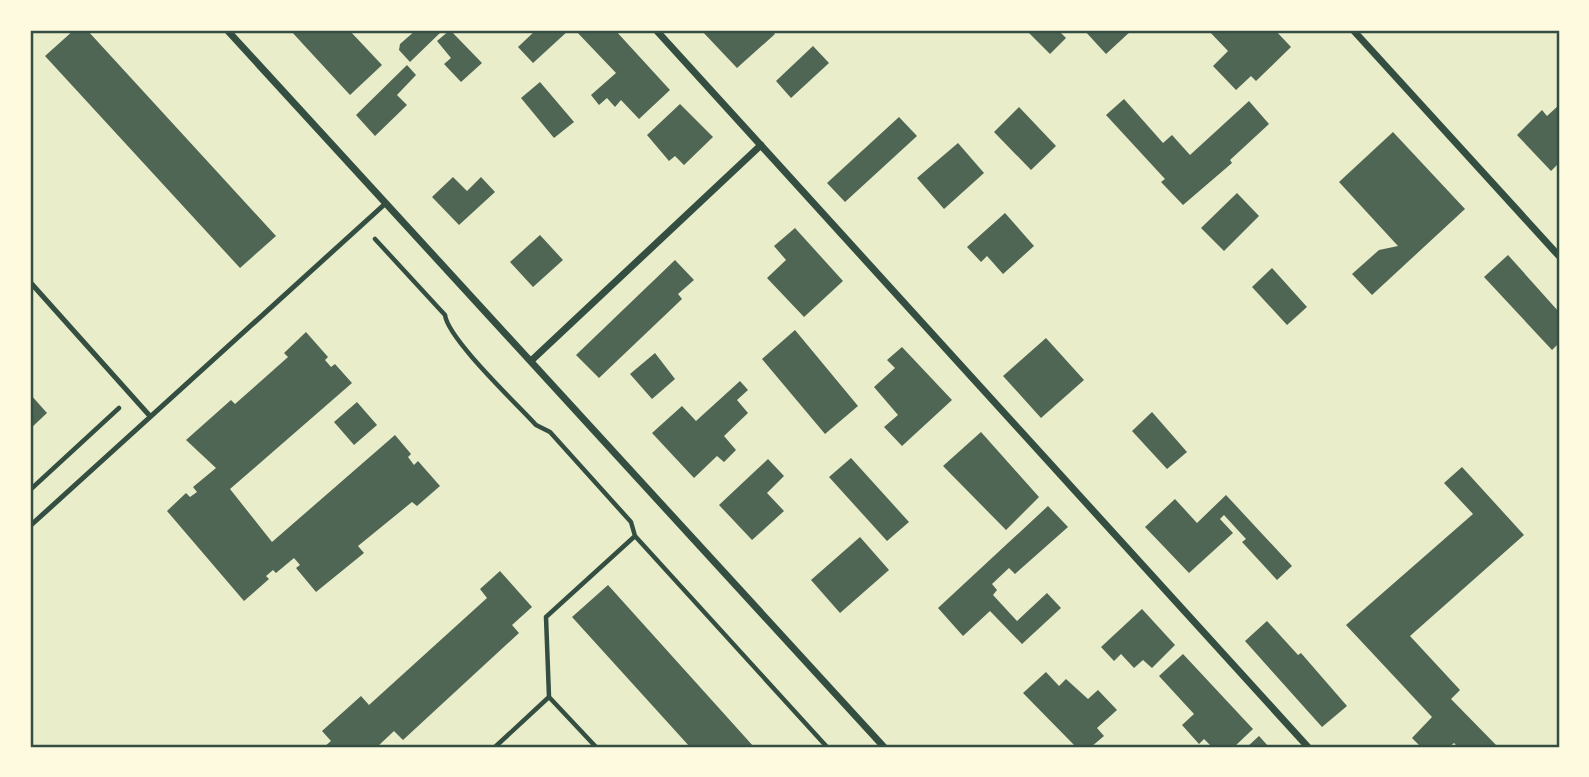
<svg xmlns="http://www.w3.org/2000/svg" width="1589" height="777" font-family="'Asap Condensed',sans-serif">
  <style>
    .building { fill: #4f6655 }
    .lines { fill: none; stroke-linecap: round; stroke-linejoin: round }
    .path { stroke: #344e41; stroke-width: 4.5 }
    .service { stroke: #344e41; stroke-width: 5 }
    .minor { stroke: #344e41; stroke-width: 7 }
    .neatline { fill: none; stroke: #344e41; stroke-width: 2.5 }
  </style>
  <rect width="100%" height="100%" fill="#e9edc9"/>
  <path class="building" d="M74,30H87L276,236L240,268L45,56Z
    M290,30H349L382,65L350,95Z
    M416,30H443L410,62L399,50L400,44Z
    M450,30L482,63L461,82L444,64L451,58L437,41Z
    M536,30H569L533,63L518,47Z
    M575,30H615L670,90L639,119L621,100L615,107L607,98L599,105L591,95L616,73Z
    M701,30H771L775,34L737,68Z
    M1026,30H1058L1066,38L1050,54Z
    M1084,30H1132L1106,54Z
    M1208,30H1275L1291,47L1256,81L1251,76L1236,90L1213,66L1228,51Z
    M813,46L829,63L791,98L776,81Z
    M407,65L416,75L397,95L407,105L375,136L356,115Z
    M540,82L574,122L554,138L521,98Z
    M1124,99L1163,143L1172,135L1190,155L1249,101L1269,124L1230,160L1232,163L1183,205L1161,182L1165,179L1106,115Z
    M680,104L713,137L684,165L675,156L669,161L647,135Z
    M1559,105V163L1551,171L1517,135L1542,110L1547,116Z
    M1019,107L1056,146L1031,170L994,132Z
    M899,117L917,136L845,202L827,183Z
    M1393,132L1465,209L1372,295L1352,274L1379,250L1398,246L1339,182Z
    M958,143L984,173L944,209L917,178Z
    M453,177L467,191L481,177L495,192L459,225L432,197Z
    M1237,193L1259,216L1224,251L1201,228Z
    M1005,213L1034,246L1003,274L987,256L981,262L967,247Z
    M795,228L843,281L804,317L767,278L786,260L774,246Z
    M540,235L563,260L533,287L510,262Z
    M1508,255L1559,312V343L1552,350L1484,277Z
    M675,260L694,280L678,294L682,299L599,378L576,355Z
    M1272,268L1307,307L1287,325L1252,287Z
    M795,330L858,406L825,434L762,359Z
    M306,332L328,357L325,360L331,367L335,364L352,383L230,489L272,542L395,435L411,454L408,457L414,465L418,461L440,486L417,506L412,502L358,546L364,553L316,592L296,568L300,565L294,558L276,573L273,570L266,576L269,579L244,601L167,511L186,493L190,497L197,492L193,487L216,468L186,440L231,400L235,404L288,357L284,353Z
    M1046,338L1084,380L1041,418L1003,376Z
    M902,347L952,400L902,446L884,427L898,415L874,387L895,368L887,360Z
    M655,353L675,379L652,399L630,374Z
    M740,381L748,390L737,400L748,413L724,436L736,450L724,462L717,456L694,478L652,433L682,406L696,421Z
    M30,394L47,413L30,429Z
    M357,402L377,425L354,445L334,422Z
    M1152,412L1187,452L1167,469L1132,431Z
    M981,432L1039,497L1006,530L943,466Z
    M851,458L909,522L887,541L829,477Z
    M768,459L784,476L767,493L784,511L752,540L719,505Z
    M1462,467L1524,535L1410,636L1460,690L1451,699L1498,747H1458L1454,743L1449,747H1421L1412,738L1432,717L1346,625L1473,514L1444,483Z
    M1226,495L1292,566L1277,580L1242,542L1246,539L1224,515L1220,519L1233,533L1189,573L1145,527L1175,499L1197,523Z
    M1048,506L1068,527L1015,574L1009,568L992,584L997,590L993,595L1017,621L1047,593L1061,608L1022,644L990,611L963,636L938,608Z
    M860,537L889,570L840,613L811,580Z
    M500,571L532,607L512,625L519,633L403,740L394,731L377,747H324L331,741L322,731L361,696L369,705L487,598L480,589Z
    M608,585L754,747H690L572,617Z
    M1142,609L1175,645L1152,668L1143,660L1134,668L1121,654L1114,661L1101,647Z
    M1267,621L1298,655L1301,653L1347,706L1322,727L1245,641Z
    M1183,654L1253,729L1234,747H1212L1204,739L1199,744L1182,725L1194,714L1159,676Z
    M1046,672L1059,686L1066,679L1088,699L1098,690L1117,710L1097,728L1104,736L1091,747H1076L1023,693Z
    M1259,736L1269,747H1247Z"/>
  <g class="lines">
    <path class="path" d="M375,239L445,315C448,339 517,404 536,425L550,432L631,522L635,536L827,747
      M30,490L119,408
      M495,747L549,697
      M596,747L549,697L546,617L635,536"/>
    <path class="service" d="M30,282L149,415
      M30,526L386,203"/>
    <path class="minor" d="M227,30L884,747
      M656,30L1308,747
      M1353,30L1559,256
      M532,360L761,145"/>
  </g>
  <rect width="1589" height="777" fill="none" stroke="#fefae0" stroke-width="63"/>
  <rect x="32" y="32" width="1526" height="714" class="neatline"/>
</svg>
